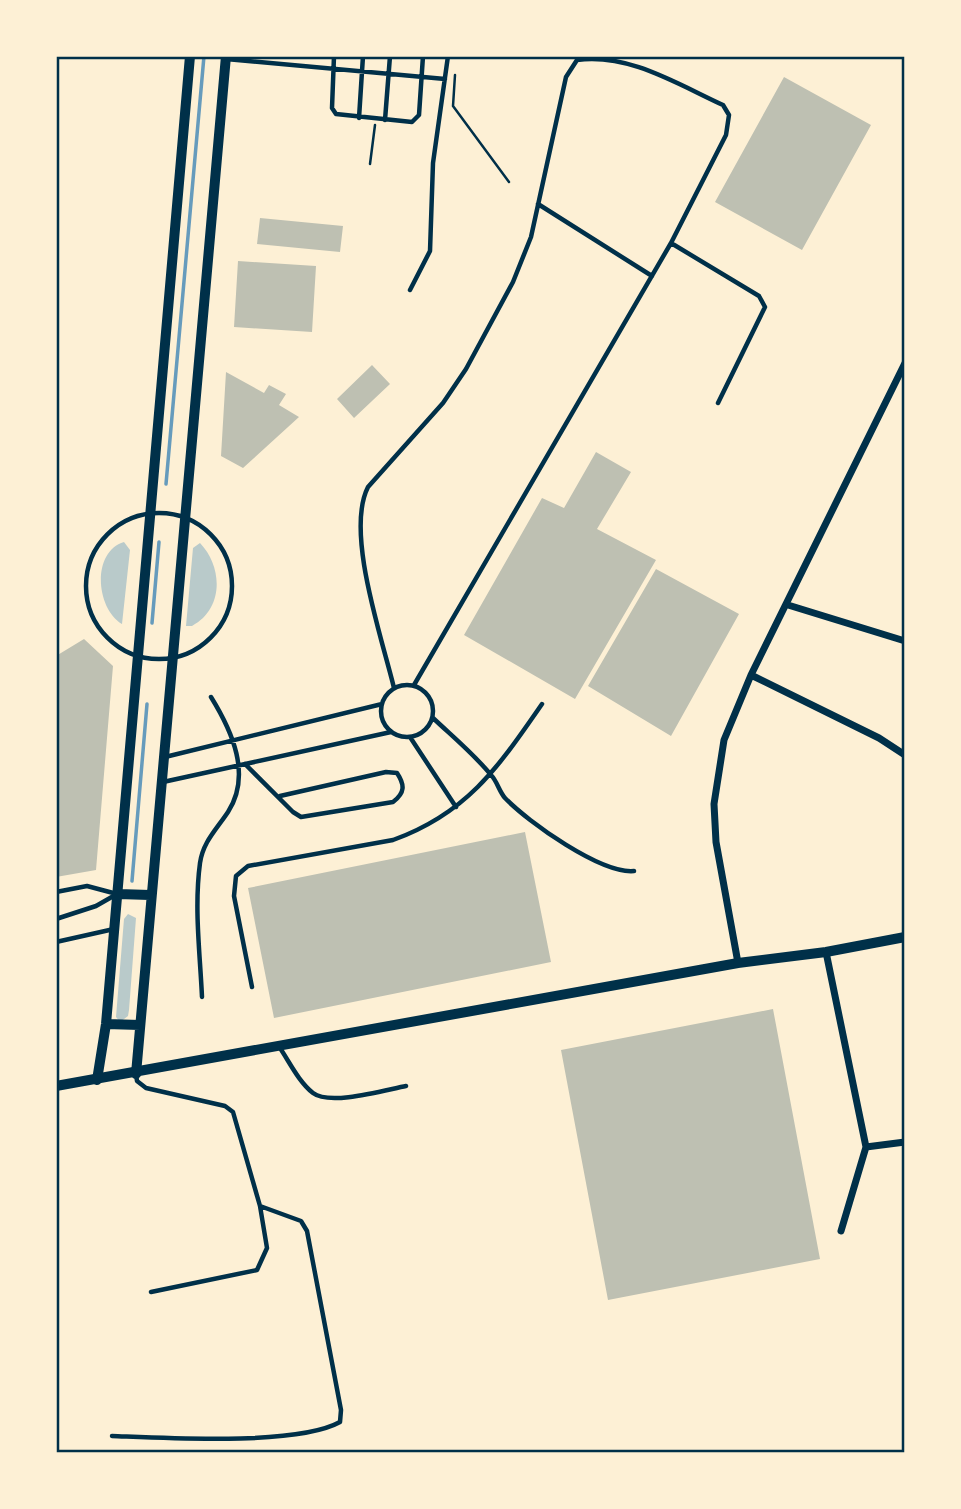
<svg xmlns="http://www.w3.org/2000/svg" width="961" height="1509" font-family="Spectral,serif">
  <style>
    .green { fill: #b9caca }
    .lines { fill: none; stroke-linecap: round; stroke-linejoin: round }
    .stream { stroke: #669bbc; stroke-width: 3.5 }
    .building { fill: #bec0b2 }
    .path { stroke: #003049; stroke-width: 2.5 }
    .service { stroke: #003049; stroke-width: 4.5 }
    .minor { stroke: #003049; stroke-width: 7 }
    .tertiary { stroke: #003049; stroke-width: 10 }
    .secondary { stroke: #003049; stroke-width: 10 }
    .neatline { fill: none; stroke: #003049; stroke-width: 2.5 }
  </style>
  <rect width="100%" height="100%" fill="#fdf0d5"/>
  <path class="green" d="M124,542L130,550L122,624C96,609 91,552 124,542Z
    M200,543C223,567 224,609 192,626H186L193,548Z
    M128,914L136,918L129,1010L128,1016L120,1022L116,1017L124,919Z"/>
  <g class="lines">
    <path class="stream" d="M166,484L204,56
      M152,623L159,542
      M132,881L147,704"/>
  </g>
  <path class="building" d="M784,77L871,125L802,250L715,202Z
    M260,218L343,226L340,252L257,244Z
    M238,261L316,266L312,332L234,327Z
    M372,365L390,384L354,418L337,399Z
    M226,372L264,393L269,385L286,394L279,405L299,417L243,468L221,456Z
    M596,452L631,472L597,529L656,560L575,699L464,635L542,498L564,508Z
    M656,569L739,614L671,736L588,686Z
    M84,639L113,666L96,870L56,877V656Z
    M525,832L551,962L274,1018L248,888Z
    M773,1009L820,1259L608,1300L561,1050Z"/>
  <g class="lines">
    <path class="path" d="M455,75L453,106L509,182
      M370,164L375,125"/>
    <path class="service" d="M334,56L332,108L336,114L412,122L419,115L423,56
      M226,59L445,79
      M359,118L363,56
      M385,120L390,56
      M538,204L652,276
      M410,290L430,251L433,163L448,56
      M86 586a73 73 0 1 1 146 0a73 73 0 1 1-146 0Z
      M381 711a26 26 0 1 1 52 0a26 26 0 1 1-52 0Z
      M414,685L671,243
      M394,688C382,638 345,532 368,487L443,403L466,369L513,282L531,237L566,77L577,60C629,53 677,84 723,105L729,115L726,135L671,243L759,296L765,307L718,403
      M433,718C452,736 474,754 491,775C497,781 499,791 505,798C528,822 601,874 634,871
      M410,737L456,807
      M165,757L382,704
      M245,764L293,812L301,817L393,802C405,793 405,785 397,773L386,772L280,796
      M163,782L391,732
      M56,892L87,886L117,894
      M56,919L96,906L117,894
      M56,942L114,929
      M252,987L234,896L236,876L248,866L393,840C468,813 499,766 542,704
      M202,997C200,953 194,908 200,863C203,842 216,830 228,812C252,775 232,731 211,697
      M280,1048C290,1063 299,1082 313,1093C330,1106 385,1090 406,1086
      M136,1074L137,1081L146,1088L225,1106L233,1112L260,1206L267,1248L257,1270L151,1292
      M112,1436C164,1438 297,1446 340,1422L341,1410L307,1231L301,1221L260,1206"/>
    <path class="minor" d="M788,605L905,641
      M751,675L879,738L905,755
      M826,952L866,1147L905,1142
      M738,963L716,842L714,804L724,740L751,675L905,363
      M841,1231L866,1147"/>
    <path class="tertiary" d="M118,894L150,895
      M106,1024L140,1025
      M136,1074L226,56
      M97,1080L106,1024L190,56"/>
    <path class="secondary" d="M56,1086L738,963L826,952L905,937"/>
  </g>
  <rect width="961" height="1509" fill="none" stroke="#fdf0d5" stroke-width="116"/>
  <rect x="58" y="58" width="845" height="1393" class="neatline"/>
</svg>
